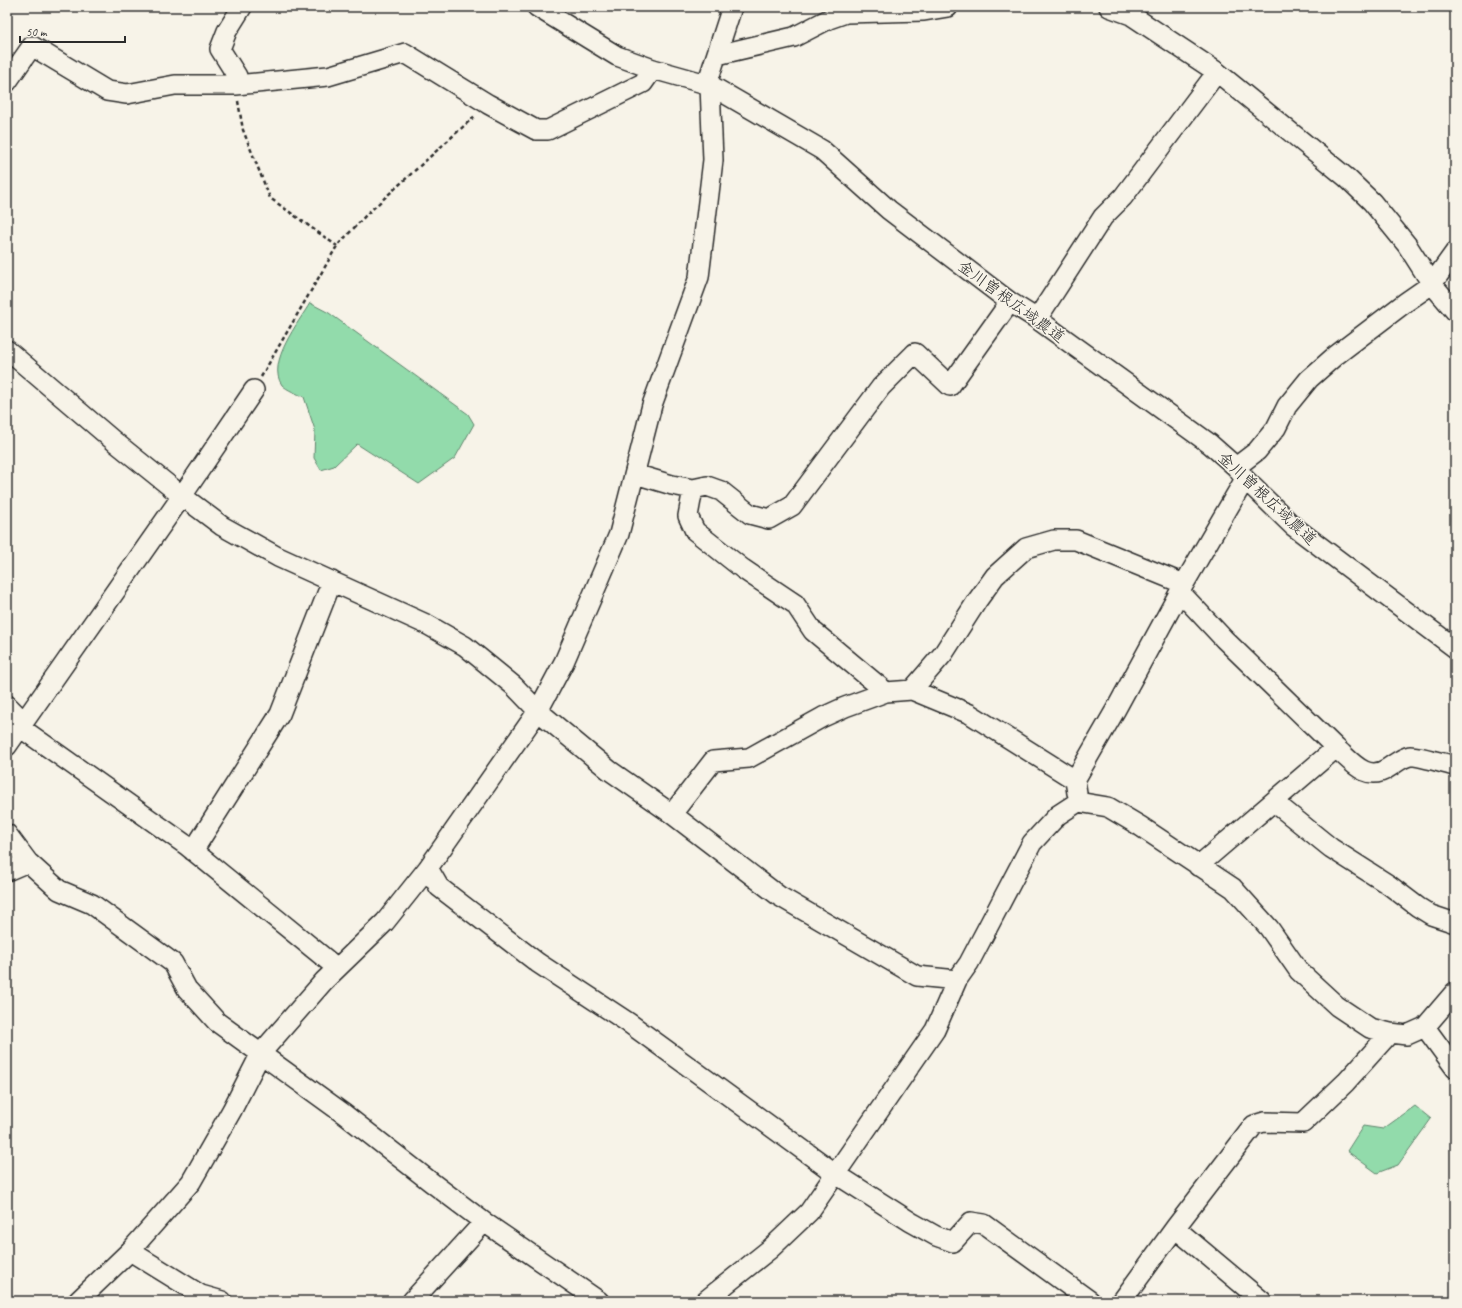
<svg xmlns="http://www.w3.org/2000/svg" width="1462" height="1308" font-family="Caveat,'Klee One',sans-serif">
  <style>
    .green { fill: #92dbab; stroke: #5e836b }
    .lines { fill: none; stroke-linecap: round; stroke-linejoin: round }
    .minor-casing { stroke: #2b2b2b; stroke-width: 22 }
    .path { stroke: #2b2b2b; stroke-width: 2.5; stroke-dasharray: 4 3; stroke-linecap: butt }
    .minor { stroke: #f7f3e8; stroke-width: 19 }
    .labels { text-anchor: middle; stroke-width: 3; stroke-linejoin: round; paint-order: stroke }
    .street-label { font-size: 16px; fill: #2b2b2b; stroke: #f7f3e8 }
  </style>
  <rect width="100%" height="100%" fill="#f7f3e8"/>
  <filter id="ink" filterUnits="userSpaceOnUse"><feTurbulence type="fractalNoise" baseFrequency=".025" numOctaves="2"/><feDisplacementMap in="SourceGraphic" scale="8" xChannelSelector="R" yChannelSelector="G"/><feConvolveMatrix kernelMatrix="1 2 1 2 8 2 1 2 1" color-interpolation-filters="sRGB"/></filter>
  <g filter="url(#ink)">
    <path class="green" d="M310,303L329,313L468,414L474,424L455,458L419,484L357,444L334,466L321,470L314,458L315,430L304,397C298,394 287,390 282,385C266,363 299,322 310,303Z
      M1415,1106L1431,1119L1398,1165L1377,1173L1347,1151L1363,1126L1383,1129Z"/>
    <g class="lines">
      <g class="minor-casing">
        <path id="minor" d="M537,7L617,56L653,69L710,85L822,150L889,210L1010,302L1037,319L1210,444L1236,467L1245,479L1293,526L1455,648
          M1109,7L1131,15L1217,72L1347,178L1372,202L1407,245L1432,284L1455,311
          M717,55L794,37L829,19L846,13L924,11L948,7
          M7,82L32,46L107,91L127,94L175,85H236L328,76L405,53L488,104L536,130H548L643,83L653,69
          M707,84L732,7
          M236,85L237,76L220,49L227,31L242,7
          M1037,319L1103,217L1123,197L1217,72
          M7,350L115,442L182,496L222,526L278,557L428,625L465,646L514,686L538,711L609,770L672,814L779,896L917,976L957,980
          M1236,467L1257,451L1276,428L1287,406L1309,379L1335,356L1406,302L1432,284L1455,252
          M635,474L672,485L693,489L707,486L721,491L750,514L769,519L792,506L881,387L915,353L950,386L1010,302
          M693,489L688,516L695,531L743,569L795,604L813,631L886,692
          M1180,592L1224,639L1336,748L1198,866
          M912,690L943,654L977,601L995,576L1026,548L1054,540H1076L1184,584
          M7,705L24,722
          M21,728L186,845L337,968
          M7,746L182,496L254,390
          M1336,748C1351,761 1367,783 1388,768C1395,764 1401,758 1410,756C1416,755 1446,764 1455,766
          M1077,793L1075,780L1116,709L1184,584L1245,479
          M1274,802L1331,848L1389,885L1418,907L1431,915L1455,923
          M672,814L713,761L749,758L823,717L845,707L886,692L912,690L970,714L1075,780
          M7,834L28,862L59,890L92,904L173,963L187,989L217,1022L344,1114L431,1182L484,1222L599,1301
          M193,851L280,714L332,581
          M428,868L439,887L538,963L629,1023L836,1174L911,1222L936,1236L953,1242L971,1222L984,1224L1090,1301
          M7,871L28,862
          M1425,1027L1455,1068
          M1175,1228L1262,1301
          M130,1251L201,1295L222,1301
          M78,1301L130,1251L191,1182L232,1110L261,1053L324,981L385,922L428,868L538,711L564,662L619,534L652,405L699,277L713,160L710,85
          M412,1301L484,1222
          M705,1301L770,1249L809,1212L935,1030L957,980L969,963L1032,843L1058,815L1078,802L1108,807L1140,826L1233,888L1269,928L1299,971L1337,1006L1370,1028L1390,1033L1407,1035L1425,1027L1455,992
          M1122,1301L1175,1228L1254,1125L1264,1122L1303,1123L1346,1082L1390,1033"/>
      </g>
      <path class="path" d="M238,101L243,130L270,198L337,246
        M261,377L337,246L368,213L476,115"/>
      <use href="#minor" class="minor"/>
    </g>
  </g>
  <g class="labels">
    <g class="street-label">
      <text transform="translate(1012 301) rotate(36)" y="6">金川曽根広域農道</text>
      <text transform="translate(1268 498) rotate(43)" y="6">金川曽根広域農道</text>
    </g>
  </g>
  <rect width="1462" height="1308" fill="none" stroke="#f7f3e8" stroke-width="24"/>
  <rect x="12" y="12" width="1438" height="1284" fill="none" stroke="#2b2b2b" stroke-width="1.5" filter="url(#ink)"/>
  <path d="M20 36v6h105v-6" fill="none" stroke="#2b2b2b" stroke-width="2"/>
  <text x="26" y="36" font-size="12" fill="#2b2b2b" stroke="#f7f3e8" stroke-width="3" paint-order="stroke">50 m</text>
</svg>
